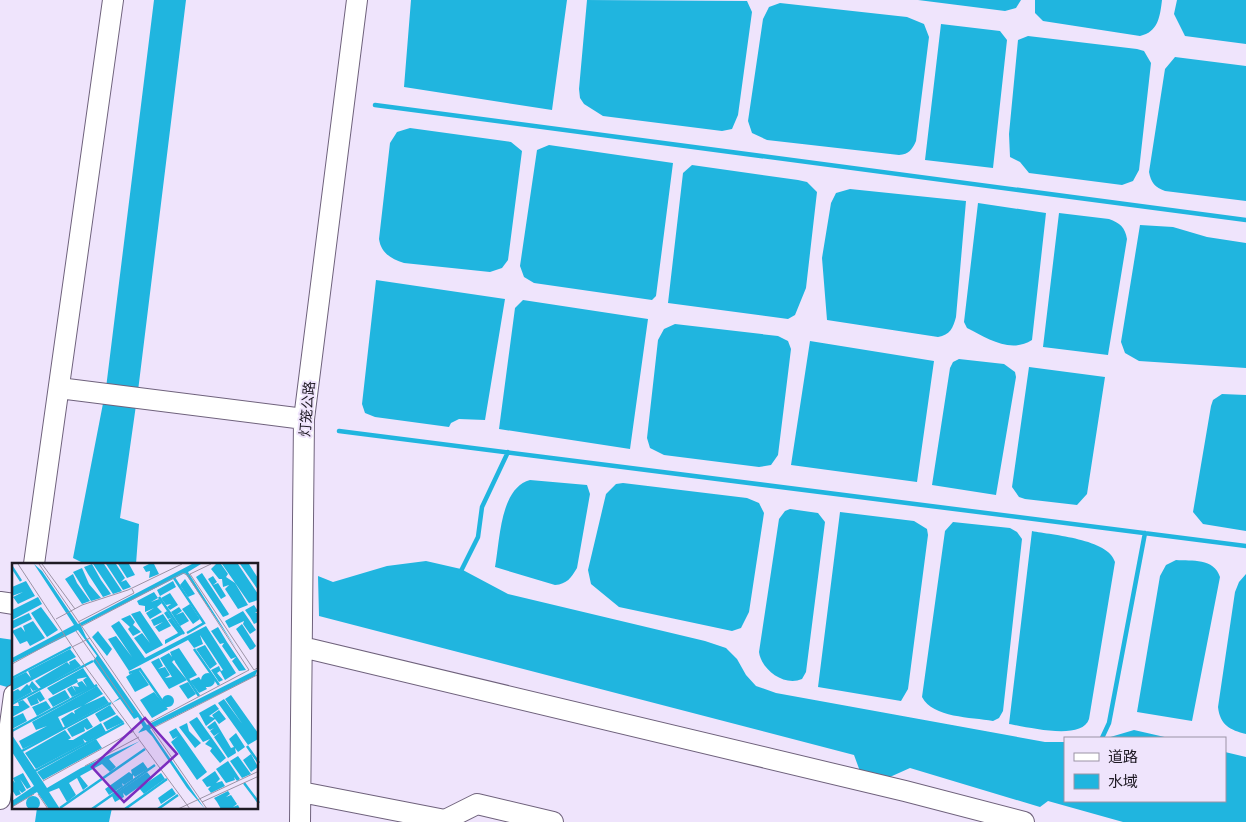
<svg xmlns="http://www.w3.org/2000/svg" width="1246" height="822" font-family="Ubuntu,'Noto Sans SC',sans-serif">
  <style>
    .water { fill: #20b5df }
    .lines { fill: none; stroke-linecap: round; stroke-linejoin: round }
    .stream { stroke: #20b5df; stroke-width: 4.5 }
    .minor-casing { stroke: #6f627c; stroke-width: 22 }
    .minor { stroke: #fff; stroke-width: 20 }
    .labels { text-anchor: middle; stroke-width: 4; stroke-linejoin: round; paint-order: stroke }
    .street-label { font-size: 14px; fill: #1f1a24; stroke: #efe4fc }
    .inset-river { fill: none; stroke: #20b5df; stroke-width: 2.5 }
    .inset-road { fill: none; stroke: #9c93a6; stroke-width: 1 }
    .view { fill: #7b2cbf; fill-opacity: 0.15; stroke: #7b2cbf; stroke-width: 2.5 }
    .inset-edge { fill: none; stroke: #1f1a24; stroke-width: 2.5 }
  </style>
  <rect width="100%" height="100%" fill="#efe4fc"/>
  <path class="water" d="M154,0H186L138,391L120,518L139,524L136,564H85L73,558L106,388Z
    M411,0H567L552,110L404,87Z
    M587,0L747,1L752,12L738,115L732,129L722,131L603,116L584,104L580,98L579,89Z
    M918,0H1021L1016,8L1005,11Z
    M1035,0H1162C1160,17 1158,32 1140,36L1043,21L1035,13Z
    M1177,0H1246V44L1185,36L1174,14Z
    M780,3L907,17L924,24L929,37L916,141C912,150 909,154 899,155L767,140L752,133L748,121L763,19L769,7Z
    M941,24L1000,31L1007,40L993,168L925,160Z
    M1028,36L1137,49L1144,51L1151,63L1139,170L1133,181L1122,185L1029,173L1020,162L1010,157L1009,134L1018,40Z
    M1175,57L1246,66V201L1165,191C1155,187 1151,183 1149,172L1165,69Z
    M410,128L511,142L522,151L508,260L502,268L490,272L404,263C391,259 381,253 379,239L390,143L397,132Z
    M549,145L673,163L656,296L652,300L534,283L524,277L520,266L537,150Z
    M692,165L798,180L807,182L817,192L806,288L795,315L788,319L668,303L683,173Z
    M850,189L966,201L956,317C953,328 950,335 938,337L827,320L822,258L831,203L836,193Z
    M978,203L1046,213L1032,340C1010,354 987,338 967,328L964,322Z
    M1059,213L1109,219C1120,223 1125,227 1127,239L1108,355L1043,347Z
    M1140,225L1173,227L1207,237L1246,243V368L1139,361L1125,353L1121,342Z
    M376,280L505,299L485,420L459,419L451,423L449,427L375,417L365,413L362,404Z
    M523,300L648,319L630,449L499,429L515,308Z
    M675,324L778,336L788,341L791,349L778,455L771,465L759,467L664,455L650,448L647,438L658,340L664,329Z
    M810,341L934,361L917,482L791,465Z
    M959,359L1004,364L1015,372L1016,377L996,495L932,485L950,368L953,362Z
    M1029,367L1105,377L1087,494L1077,505L1025,499L1019,497L1012,487Z
    M1222,394L1246,395V531L1203,524L1193,512L1211,406L1213,400Z
    M530,480L587,485L590,494L577,568C571,578 567,584 555,585L495,567C500,540 500,488 530,480Z
    M623,483L747,498L759,503L764,513L749,612L741,628L732,631L619,607L591,584L588,570L606,494L616,484Z
    M790,509L818,513L825,522L806,672L802,679C784,687 761,669 759,652L779,519L785,511Z
    M840,512L914,521L927,529L928,535L908,689L901,701L818,687Z
    M953,522L1010,528L1017,532L1022,539L1003,711L999,718L993,721C971,717 933,718 922,697L945,531Z
    M1032,531C1052,535 1109,539 1115,562L1089,719C1082,741 1028,727 1009,724Z
    M1176,560C1192,561 1214,558 1220,577L1192,721L1137,712L1160,576L1166,565Z
    M426,561L461,569L508,594L705,641L726,648L737,659L746,675L756,686L776,693L1045,742H1065V801H1225V752L1246,757V822H1123L1048,801L1040,807L910,768L881,781L861,774L854,755L319,616L318,576L333,582L387,566Z
    M1246,574V734C1230,730 1220,725 1218,707L1235,592L1239,582Z
    M0,638L14,640V689L0,685Z
    M1134,730L1169,738H1107Z
    M37,808H112L109,822H35Z"/>
  <g class="lines">
    <path class="stream" d="M375,105L1246,220
      M339,431L1246,546
      M460,573L478,537L482,507L508,452
      M1102,738L1109,723L1145,533"/>
    <g class="minor-casing">
      <path id="minor" d="M59,388L304,419
        M34,564L113,0
        M0,602L14,604
        M302,647L905,791L1024,822
        M301,792L445,820L477,804L553,822
        M0,799L14,695
        M300,822L304,419L357,0"/>
    </g>
    <use href="#minor" class="minor"/>
  </g>
  <g class="labels">
    <g class="street-label">
      <text transform="translate(307 409) rotate(-85)" y="5">灯笼公路</text>
    </g>
  </g>
  <g transform="translate(12 563)">
    <rect width="246" height="246" fill="#efe4fc"/>
    <path d="M22,1L30,8L66,61L180,1H189L176,9L224,85L173,10L69,63L74,74L135,162L246,106L243,113L138,166L193,246L175,225L140,173L134,167L126,170L131,164L126,154L122,156L108,136L100,140L107,135L81,98L85,93L66,67L0,100V95L62,62ZM80,1L89,17L99,31L91,34L76,11L72,4ZM81,1H92L110,28L101,31ZM94,1H104L113,15L109,19L114,17L119,24L111,27ZM106,1H117L123,12L115,15ZM137,1H142L147,11L137,15L138,8L134,9L131,4ZM204,1H209L216,11L214,14L223,20L236,42L226,46L213,26L217,22L211,24L210,16H207L199,6ZM210,1H226L246,31V37L237,40ZM228,1H237L242,9L246,15V27ZM70,5L77,21L89,35L79,38L61,9ZM190,10L217,51L216,52L211,54L184,14ZM61,11L65,20L78,38L70,41L53,16ZM201,13L205,19L201,22L206,20L214,33L209,36L196,16ZM173,16L183,31L176,34L168,22ZM14,18L23,33L6,41L1,34L11,29L0,33V24ZM161,18L164,24L148,33L145,27ZM142,29L146,35L139,39L147,36L150,40L145,44L150,49L138,56L134,50L142,45L133,49V43L127,42L125,38ZM158,30L166,42L158,47L155,44L159,41L154,42L149,35ZM26,34L30,41L0,57V47ZM178,41L188,56L181,61L170,46ZM242,42L246,48L243,50H247L246,59L242,61L238,54L241,52L238,54L233,47ZM29,44L46,67L35,74L19,50ZM167,44L170,48L164,52L171,49L177,58L168,63L159,49ZM128,48L151,82L134,91L122,75L130,70L138,80L119,51ZM155,48L171,71L153,81V77L166,70L156,57L159,55L156,56L152,50ZM231,48L244,67L238,71L231,61L232,58L217,65L213,58ZM17,50L20,56L0,66V58ZM151,51L159,63L147,69L143,64L151,59L142,63L139,57ZM118,52L123,59L121,62L129,69L121,73L116,66L118,64L109,56ZM21,58L33,75L18,83L15,78L8,81L0,68L9,64L13,69L11,63ZM107,58L133,95L194,63L224,110L213,117L208,108L205,110L211,117L207,119L199,107L207,103L209,108L211,107L188,72L191,81L182,85L176,77L117,108L96,76L104,73L120,94L99,63ZM230,61L244,83L241,86L238,87L224,66ZM206,64L215,79L234,107L227,108L220,98L224,94L219,96L210,83L212,80L208,81L199,68ZM86,68L100,86L95,93L80,74ZM193,82L205,101L198,106L184,86ZM167,85L185,112L177,116L162,97L160,99L175,117L157,126L139,99L147,95L151,103L146,106L153,104L158,112L153,115L160,114L148,95L157,90L160,94L158,89ZM58,86L64,94L0,128V116L14,109L19,115L16,108ZM63,96L69,103L29,125L23,118L55,99L58,102L57,99ZM71,105L83,123L60,134L55,126L60,123L64,129L61,123L67,124L65,120L70,118L75,124L71,117L75,114L65,116L66,119L41,132L35,125ZM126,106L137,122L123,129L114,114ZM189 117a7 7 0 1 1 14 0a7 7 0 1 1-14 0ZM187,114L195,126L187,130L178,118ZM20,118L27,126L21,128L18,124L20,129L0,140V129L6,126L8,128L15,121L17,123ZM176,119L184,131L176,136L167,123ZM85,123L91,131L72,142L92,133L97,140L53,164L49,156L60,149L63,151L62,148L70,143L46,154L52,166L11,186L7,178L35,163L24,167L20,159ZM53,127L58,135L41,144L36,136ZM28,128L33,136L28,139L25,135L27,140L19,143L15,135ZM142,129L156,146L140,155L128,137ZM150 138a6 6 0 1 1 12 0a6 6 0 1 1-12 0ZM219,132L246,170V176L236,182L206,140L212,136L231,162L213,136ZM11,137L18,144L0,154V143H7L6,139ZM34,138L39,145L25,153L20,144ZM203,141L207,146L197,153L202,155L200,152L207,147L214,156L207,161L203,156L194,163L187,150ZM98,142L104,151L88,159L83,151ZM11,150L15,158L0,166V155ZM105,152L112,159L95,167L91,160ZM185,154L214,195L208,200L198,188L200,185L193,181L198,176L191,179L177,159ZM75,155L81,164L75,167L72,164L73,168L60,174L55,166ZM203,158L219,185L222,184L217,176L224,170L233,184L226,189L223,185L224,190L216,195L202,174L208,169L202,173L198,168L202,165L198,167L195,164ZM89,160L94,169L75,179L71,176L73,180L24,206L13,190L53,167L59,175L56,177H61ZM175,160L177,168L189,180L183,185L167,164ZM164,165L195,209L185,217L159,179L166,173L161,176L157,169ZM0,172L35,225L69,205L128,178L97,196L104,204L98,209L90,201L68,213L76,223L71,227L65,215L57,220L64,232L55,239L47,225L37,229L48,246H37L25,229L0,244V238L22,223L0,189ZM84,176L90,185L31,217L25,209ZM239,191L246,204L239,209L231,197ZM226,193L239,211L230,215L218,198ZM216,198L228,216L225,218L222,214L223,217L214,220L204,206ZM131,199L136,206L123,214L121,212V216L112,222L110,220L111,223L97,232L93,226L117,209L120,211L119,207ZM203,208L208,216L204,220L210,218L213,223L199,230L196,226L199,223L195,224L190,217ZM135,209L140,215L114,233L111,230L112,234L103,239L100,233ZM11,210L19,224L15,226L8,216L14,227L10,230L7,227L9,231L4,233L0,227V216L3,220L1,215ZM149,210L153,216L132,231L127,225ZM160,225L164,231L149,241L146,235ZM216,228L218,231L214,234L219,232L225,241L221,244L226,242L228,246H209L205,239L202,235ZM14 240a7 7 0 1 1 14 0a7 7 0 1 1-14 0Z" fill="#20b5df"/>
    <path class="inset-river" d="M0,4L9,18M162,15L192,60L175,70M147,34L172,71M182,86L207,122M164,98L187,133M117,110L128,106L153,142M0,115L59,84M0,141L81,98M0,168L85,122M235,183L247,200M10,188L99,140M23,208L112,160M232,220L247,240M48,245L133,186M80,246L143,202M113,246L155,216M146,246L166,232"/>
    <path class="inset-road" d="M6,1L73,103L178,246M27,1L195,246M30,1L63,46M178,11L242,107L247,104M176,12L199,1M44,56L70,42L116,27L170,1M66,59L122,30L120,26M70,63L171,10L175,12L237,107L137,160M64,68L121,150M60,84L78,75M0,101L53,72M141,165L247,111M73,203L127,174M31,218L122,168M26,231L36,246M190,239L247,213M0,244L22,231M166,246L247,208"/>
    <path class="view" d="M133,155L165,191L112,239L80,204Z"/>
    <rect width="246" height="246" class="inset-edge"/>
  </g>
  <rect x="1064" y="737" width="162" height="65" fill="#efe4fc" stroke="#9c93a6"/>
  <rect x="1074" y="753" width="25" height="8" fill="#ffffff" stroke="#9c93a6"/>
  <text x="1108" y="762" font-size="15" fill="#1f1a24">道路</text>
  <rect x="1074" y="774" width="25" height="15" fill="#20b5df" stroke="#9c93a6"/>
  <text x="1108" y="787" font-size="15" fill="#1f1a24">水域</text>
</svg>
